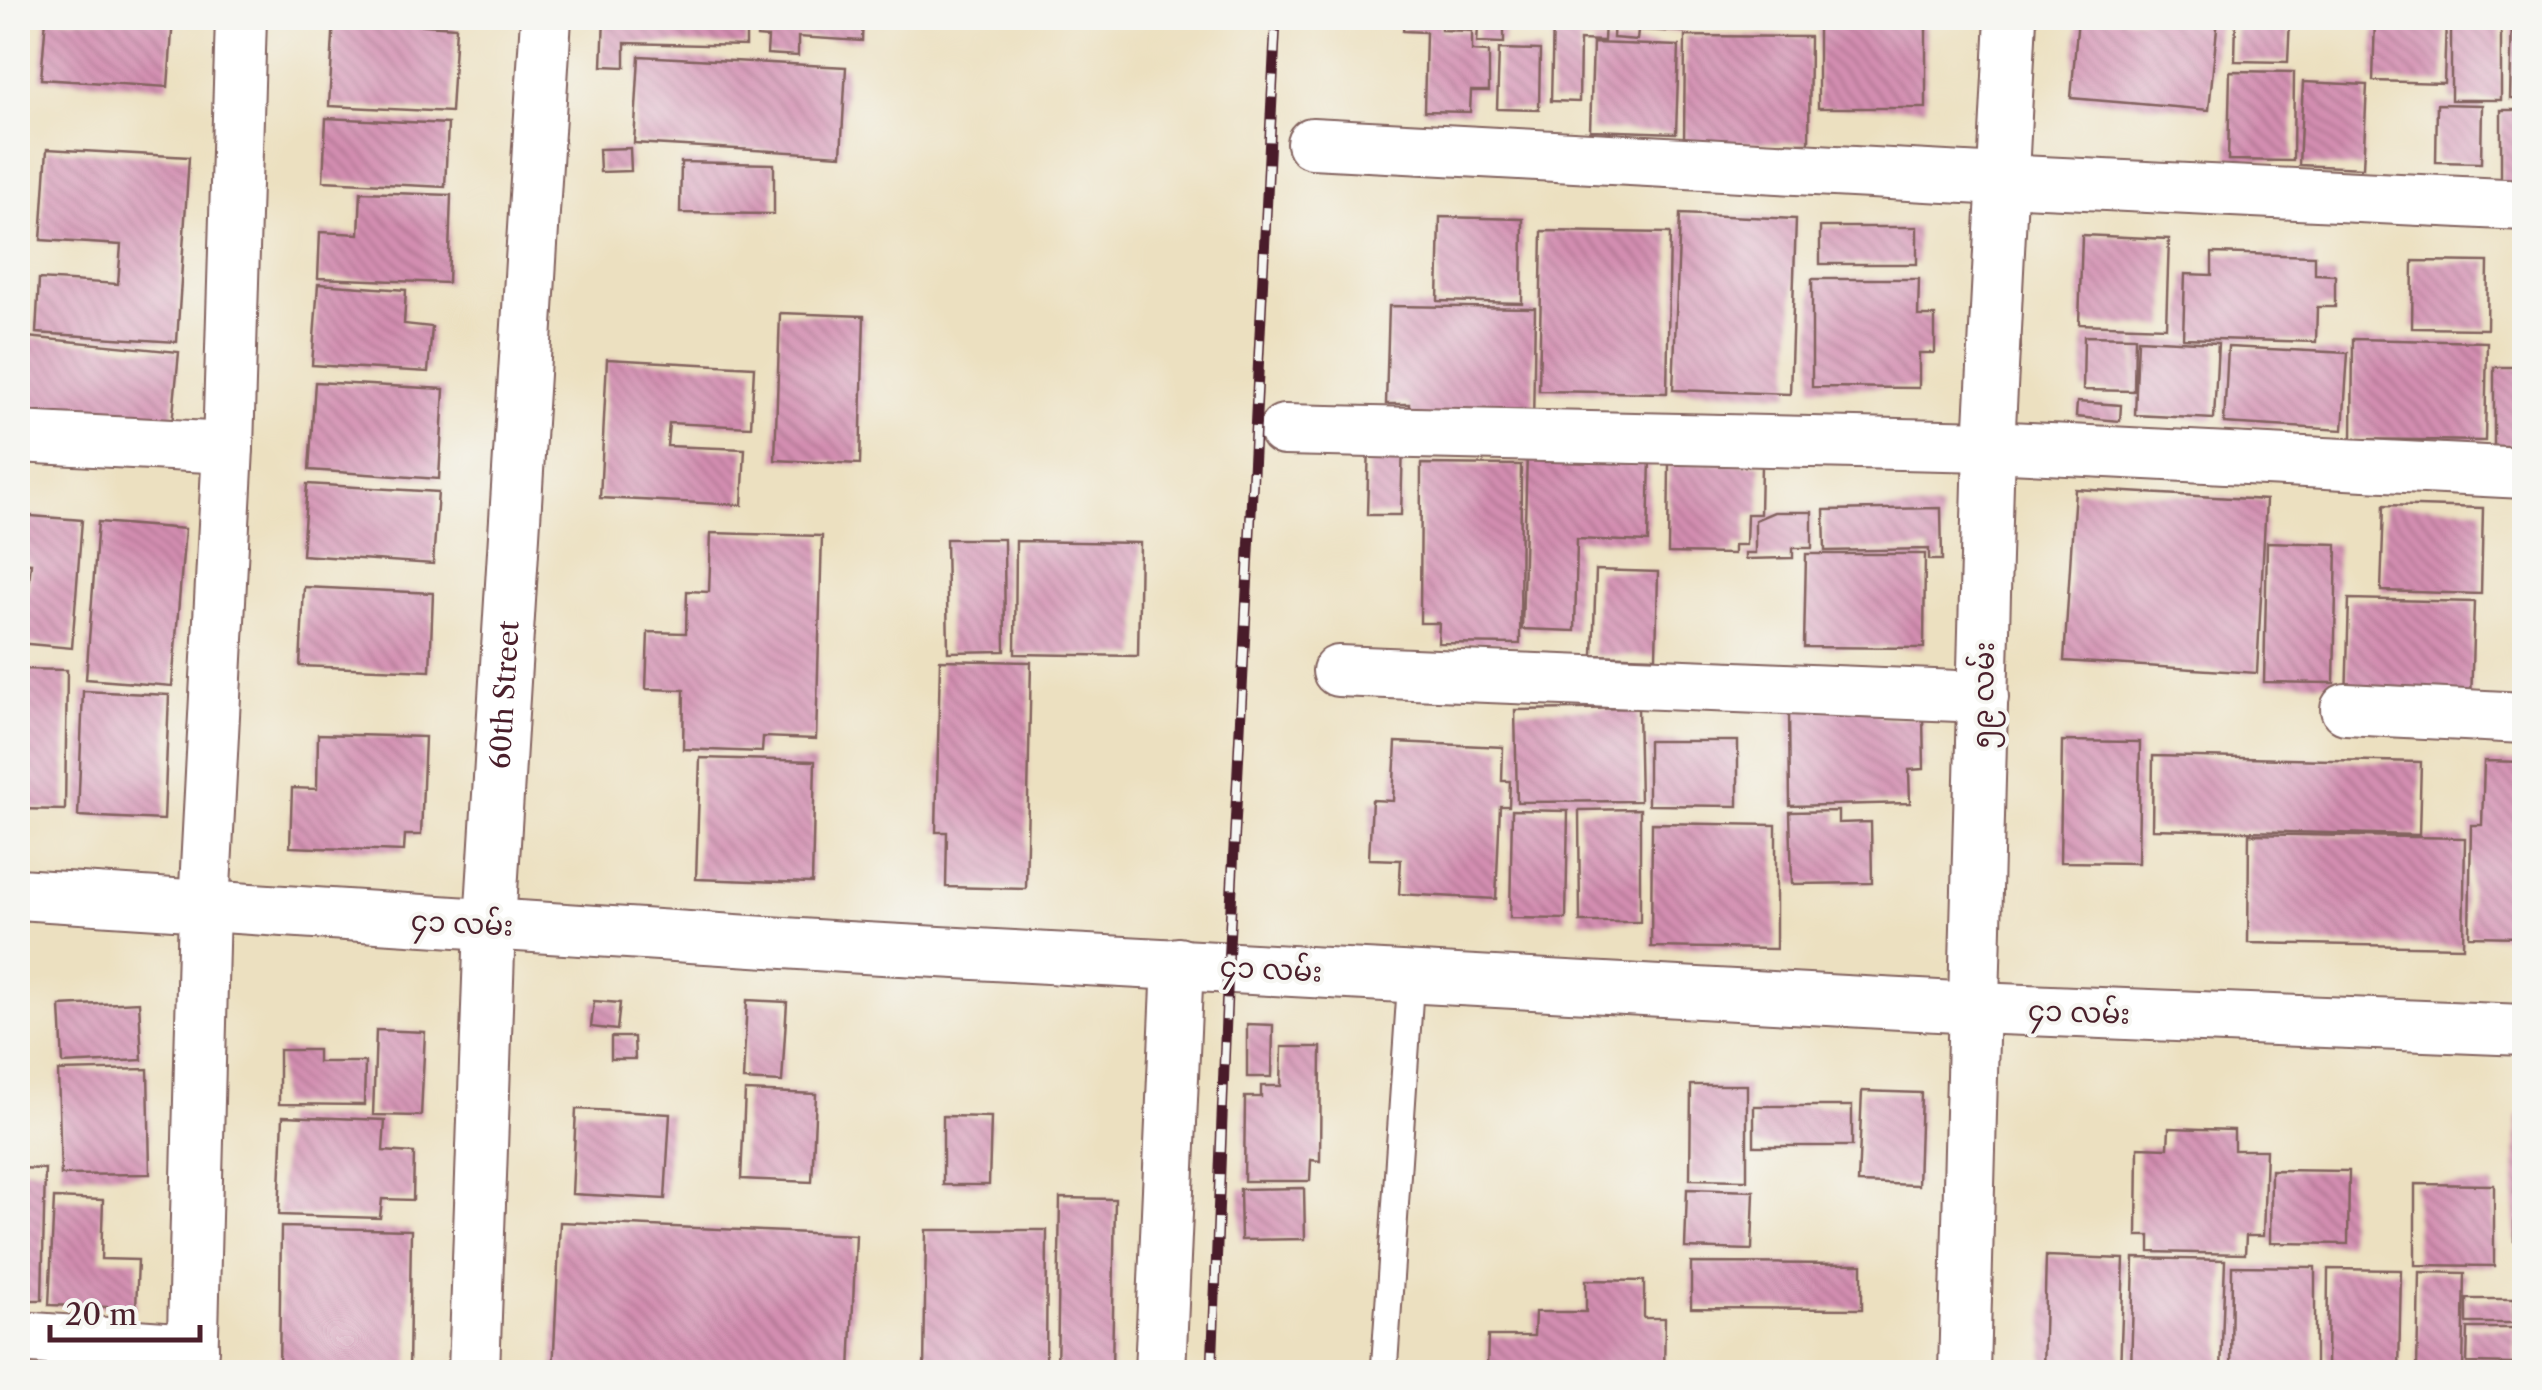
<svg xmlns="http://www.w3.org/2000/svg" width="2542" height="1390" font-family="'Libre Caslon Text','Noto Sans Myanmar',serif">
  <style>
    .building { fill: url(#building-back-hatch) }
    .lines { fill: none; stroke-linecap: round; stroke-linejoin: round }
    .lane-casing { stroke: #83635f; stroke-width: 29 }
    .street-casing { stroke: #83635f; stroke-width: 54 }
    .lane { stroke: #fff; stroke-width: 25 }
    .street { stroke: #fff; stroke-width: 50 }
    .rail-casing { stroke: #4a1f2b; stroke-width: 11 }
    .rail { stroke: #f6f6f2; stroke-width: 8; stroke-dasharray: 22; stroke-linecap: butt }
    .labels { text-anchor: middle; stroke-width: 8; stroke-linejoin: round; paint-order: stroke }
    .street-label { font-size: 28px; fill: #4a1f2b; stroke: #f6f6f2 }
  </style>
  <defs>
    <pattern id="building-back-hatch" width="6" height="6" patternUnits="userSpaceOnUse" patternTransform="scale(2.5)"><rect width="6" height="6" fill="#d38eb1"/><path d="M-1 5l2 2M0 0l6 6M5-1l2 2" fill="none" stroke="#ad7390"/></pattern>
  </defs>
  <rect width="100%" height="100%" fill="#f6f6f2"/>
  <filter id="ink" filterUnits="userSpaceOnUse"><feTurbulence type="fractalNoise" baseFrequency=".01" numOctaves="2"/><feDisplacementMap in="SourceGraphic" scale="20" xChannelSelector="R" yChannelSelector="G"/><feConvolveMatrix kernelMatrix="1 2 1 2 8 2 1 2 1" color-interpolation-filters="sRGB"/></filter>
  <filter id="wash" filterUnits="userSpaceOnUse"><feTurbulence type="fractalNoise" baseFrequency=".0048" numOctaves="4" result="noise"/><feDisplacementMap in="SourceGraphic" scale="40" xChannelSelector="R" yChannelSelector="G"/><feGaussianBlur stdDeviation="2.25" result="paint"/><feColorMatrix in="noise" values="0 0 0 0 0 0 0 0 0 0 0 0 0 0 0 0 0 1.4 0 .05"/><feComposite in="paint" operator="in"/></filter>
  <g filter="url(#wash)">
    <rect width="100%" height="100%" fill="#ece0c0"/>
    <g id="blocks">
      <path class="building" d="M46,18L130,20V18H173L168,87L41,79Z
        M334,18H410V24L456,27L451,112L329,106Z
        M604,18H746V46L625,43V67L602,66Z
        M758,18H863L862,41L798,37V56L767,54L768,38L757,37Z
        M1404,18H1441V30L1472,31V51L1489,52V91H1471L1470,112L1424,111L1426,32L1403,31Z
        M1451,18H1504V43L1477,42L1478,27H1451Z
        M1614,18H1685L1684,32L1638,30L1637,40L1613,38Z
        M1818,18H1891V25H1926V108H1818Z
        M2078,18H2218L2209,110L2071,98Z
        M2236,18H2290L2288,62L2235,61Z
        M2375,18L2446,20L2444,83L2373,81Z
        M2512,18H2524V99H2510Z
        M1553,19L1605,21L1604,41L1580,40L1579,102L1551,101Z
        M2451,22H2501V100H2451Z
        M1685,36L1810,37L1809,143L1684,142Z
        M1593,43L1679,46L1676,133L1590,130Z
        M18,44H23L21,80H18Z
        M1499,49L1540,50L1539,110L1497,109Z
        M639,56L846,67L841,155L634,143Z
        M2230,71L2294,72L2293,161L2228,160Z
        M2303,82L2367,85L2363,168L2299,165Z
        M2437,104L2482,105L2481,163L2436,162Z
        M2501,110H2524V188H2501Z
        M326,118L448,124L445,187L323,181Z
        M630,148L631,171L600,172L599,149Z
        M47,149L189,157L177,342L36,333L39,279L118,284L121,245L41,240Z
        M681,162L774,164V214L680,213Z
        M361,192L451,195L448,283L318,278L320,232L359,234Z
        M1680,214L1796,219L1790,394L1673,390Z
        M1440,217L1523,219L1522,303L1438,301Z
        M1820,227H1917V264H1820Z
        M1542,231L1670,233L1667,393L1539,391Z
        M2082,235L2169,239L2166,327L2079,324Z
        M2212,253L2315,256V274L2335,275V307H2317L2316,342L2183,338L2185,274L2212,275Z
        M2413,261L2488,262L2487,329L2412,328Z
        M1812,279H1919L1918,316H1935V353H1919V388L1812,387Z
        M318,284L406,290L404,324L432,327L428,372L312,365Z
        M1389,306L1535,308L1533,426L1409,425V404H1386Z
        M780,313L864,316L860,464L775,460Z
        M2084,336L2135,337L2134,391L2083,390Z
        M27,337L179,352L172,425L20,411Z
        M2138,339L2218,343L2214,419L2135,415Z
        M2353,339L2487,342L2485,441L2352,439Z
        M2228,347L2348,353L2343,430L2224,423Z
        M607,359L754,367L751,427L669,423L667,446L745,449L742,505L600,498Z
        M2494,367H2524V446H2494Z
        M315,382L444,389L439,479L309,470Z
        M2077,402L2121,405L2120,421L2076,417Z
        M1369,441L1403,442L1401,515H1367Z
        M1527,453L1650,456L1648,542L1577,539L1575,631L1522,629Z
        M1669,462L1761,464L1760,514H1747L1746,545H1734V554L1668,553Z
        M1421,464L1521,465L1520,644L1438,643L1439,623H1420Z
        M307,484L438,492L433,564L302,555Z
        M2075,489L2266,500L2257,673L2064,661Z
        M2384,505L2483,508L2481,594L2381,591Z
        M1941,508L1942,560H1929V549L1825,551L1824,510Z
        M1774,512H1812V548H1793V558L1745,559V553H1755V520Z
        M18,515L82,520L72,648L18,643V590L28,591L31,563L18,562Z
        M98,522L185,529L172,686L86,679Z
        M711,533L822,536L816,739L763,737L762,752L683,749L684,690L646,689L648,632L686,633L687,591L709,592Z
        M946,539H1004L1005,651L948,652Z
        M1016,541L1140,543L1138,656L1015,654Z
        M2267,542L2337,544L2334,683L2264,682Z
        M1806,554H1925L1924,648L1804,647Z
        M1596,570L1658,572L1656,657L1593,655Z
        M304,587L433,593L430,671L300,666Z
        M2349,599L2474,602L2471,703L2346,701Z
        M940,660L1031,662L1026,889L946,887L947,832H936Z
        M18,669L67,670L65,810L18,809Z
        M83,691L169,695L164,820L78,816Z
        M1869,706L1883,718L1923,717L1924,769L1909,770L1910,803L1790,806L1789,707Z
        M1638,708L1640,801L1517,802L1515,710Z
        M318,734L425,737L421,835H405L404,851L290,847L292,788L317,789Z
        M1648,741H1738V806L1648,805Z
        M2062,741L2140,742L2138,863L2060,862Z
        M1396,742L1503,747L1502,781H1510L1509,806H1500L1496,899L1399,894L1401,860L1369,859L1372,800L1393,801Z
        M2153,756L2421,762L2419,835L2152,829Z
        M700,758L815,761L812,883L696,879Z
        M2484,761L2524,762V937L2469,936L2471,825H2482Z
        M1640,809V922H1580L1579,810Z
        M1512,810L1568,811L1566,919L1510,918Z
        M1838,811V823L1871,822L1872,883L1792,884L1790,812Z
        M1652,823L1776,825V949L1651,947Z
        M2249,834L2465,838L2463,947L2248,943Z
        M747,1000L787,1002L782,1082L743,1080Z
        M594,1001L620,1003L617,1030L591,1027Z
        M139,1002L142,1060L63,1064L60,1006Z
        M1247,1024L1273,1025L1272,1077H1247Z
        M376,1030L425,1032L421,1116L373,1115Z
        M611,1037H634L635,1059H611Z
        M1282,1047H1321L1320,1161L1311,1160L1310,1181H1244L1245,1097H1261V1086H1281Z
        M279,1050H318V1062H365L364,1105L279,1104Z
        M148,1069L150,1174L61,1175L58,1071Z
        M1691,1085H1747V1180L1690,1179Z
        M745,1091L816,1094L812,1182L741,1179Z
        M1862,1091L1921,1093L1918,1185L1858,1183Z
        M1754,1106H1852V1146H1754Z
        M576,1109L670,1114L665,1199L572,1194Z
        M2516,1115H2524V1241H2514Z
        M283,1116L385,1120L383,1151L414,1153L413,1200L382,1199L380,1218L279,1215Z
        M943,1116L991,1117L989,1185H943Z
        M2169,1128L2234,1130V1150H2266L2263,1236H2246L2245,1254L2150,1252V1236H2137L2138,1147L2168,1148Z
        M18,1168L45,1169L42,1300H18Z
        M2271,1170L2349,1171L2348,1244L2270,1243Z
        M2415,1184L2494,1185V1266L2415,1265Z
        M1304,1188L1305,1239L1241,1240L1240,1189Z
        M1687,1189L1754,1191L1752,1250L1685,1248Z
        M54,1198L103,1200L101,1259L138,1260L136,1308L49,1305Z
        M1060,1198L1115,1199L1112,1372H1057Z
        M560,1222L856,1235L850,1372H553Z
        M281,1227L411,1230L409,1372H279Z
        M926,1230H1047L1046,1372H924Z
        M2046,1256L2124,1259L2120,1372H2043Z
        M2134,1258L2225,1260L2221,1372H2131Z
        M1691,1263L1862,1264V1309L1691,1308Z
        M2232,1266L2315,1267V1372H2231Z
        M2328,1269L2401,1270L2399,1372H2327Z
        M2419,1272L2465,1273L2463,1372H2417Z
        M1586,1280L1644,1281V1318H1665L1664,1372H1487L1488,1336H1534L1535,1312H1586Z
        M2467,1299H2514V1323H2467Z
        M2521,1308H2524V1372H2520Z
        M2468,1328H2515V1364L2467,1363Z"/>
    </g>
  </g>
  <g filter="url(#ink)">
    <use href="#blocks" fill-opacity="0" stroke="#83635f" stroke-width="2.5"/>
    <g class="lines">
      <g class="lane-casing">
        <path id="lane" d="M1384,1372L1411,977"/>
      </g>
      <g class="street-casing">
        <g id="street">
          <path d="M1312,143L2002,180L2524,205"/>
          <path d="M1284,430L1989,446L2524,473"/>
          <path d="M18,437L228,448"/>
          <path d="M1338,671L1983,697"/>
          <path d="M2346,709L2524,718"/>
          <path d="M18,894L846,947L1975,1008L2524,1030"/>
          <path d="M18,1337L193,1349"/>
          <path d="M192,1372L204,907L228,448L241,18"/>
          <path id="s1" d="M474,1372L490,924L546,18"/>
          <path d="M1160,1372L1178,963"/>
          <path d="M1964,1372L1989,446L2011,18"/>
        </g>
      </g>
      <use href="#lane" class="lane"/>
      <use href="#street" class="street"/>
      <g class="rail-casing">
        <path id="rail" d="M1212,1372L1228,966L1276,18"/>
      </g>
      <use href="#rail" class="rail"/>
    </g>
  </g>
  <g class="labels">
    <g class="street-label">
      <text dy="10" stroke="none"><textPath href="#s1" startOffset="678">60th Street</textPath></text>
      <text transform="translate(1983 695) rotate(-89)" y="10">၅၉ လမ်း</text>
      <text transform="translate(462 923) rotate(3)" y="10">၄၁ လမ်း</text>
      <text transform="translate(1271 969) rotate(3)" y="10">၄၁ လမ်း</text>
      <text transform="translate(2079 1012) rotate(2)" y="10">၄၁ လမ်း</text>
    </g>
  </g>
  <rect width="2542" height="1390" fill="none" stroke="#f6f6f2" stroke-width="60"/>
  <path d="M50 1325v15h150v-15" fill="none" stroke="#4a1f2b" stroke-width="5"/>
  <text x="65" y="1325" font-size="30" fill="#4a1f2b" stroke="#f6f6f2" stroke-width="8" paint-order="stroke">20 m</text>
</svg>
